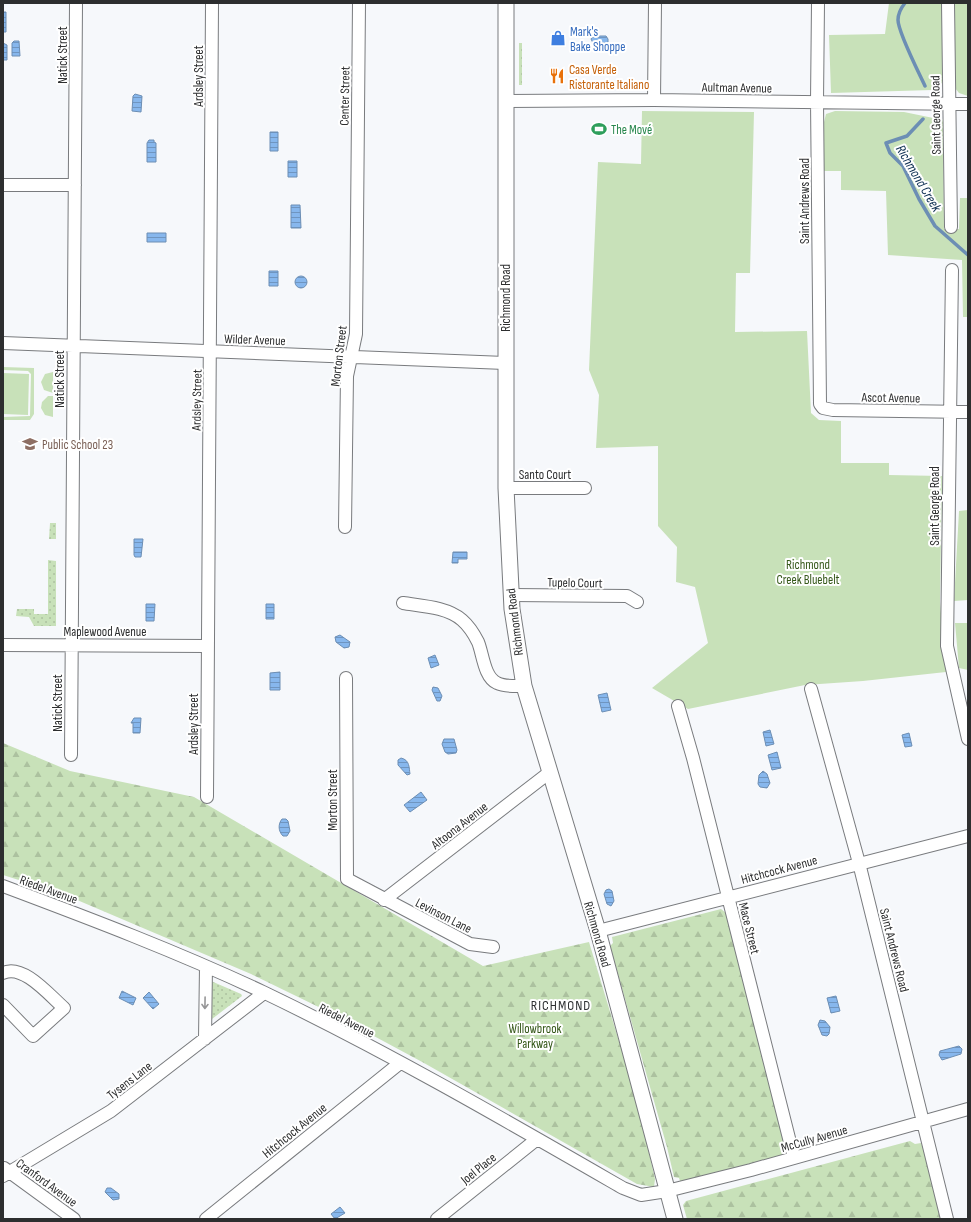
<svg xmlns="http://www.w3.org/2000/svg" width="971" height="1222" font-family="'Sofia Sans Condensed',sans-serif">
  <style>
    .grass { fill: url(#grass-dots) }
    .forest { fill: url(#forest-firs) }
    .park { fill: #c8e1b9 }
    .water { fill: url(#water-rules); stroke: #6c8eb4 }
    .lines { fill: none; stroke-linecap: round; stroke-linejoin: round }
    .stream { stroke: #6c8eb4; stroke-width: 3.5 }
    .minor-casing { stroke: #797b7e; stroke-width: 14 }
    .tertiary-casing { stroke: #797b7e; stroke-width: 17 }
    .minor { stroke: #fff; stroke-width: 12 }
    .tertiary { stroke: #fff; stroke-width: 15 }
    .oneway { stroke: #969697 }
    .labels { text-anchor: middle; stroke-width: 4; stroke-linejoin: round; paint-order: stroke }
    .shop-label { font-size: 13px; fill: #366cbe; stroke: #fff; text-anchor: start }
    .street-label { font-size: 13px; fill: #2d2e2f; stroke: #fff }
    .food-label { font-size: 13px; fill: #c56008; stroke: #fff; text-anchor: start }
    .leisure-label { font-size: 13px; fill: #27864d; stroke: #fff; text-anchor: start }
    .education-label { font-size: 13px; fill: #785e54; stroke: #fff; text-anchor: start }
    .park-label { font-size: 13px; fill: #345718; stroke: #fff }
    .water-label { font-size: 14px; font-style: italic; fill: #0b2d50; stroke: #fff }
    .neighbourhood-label { font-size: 14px; letter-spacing: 1px; fill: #2e3032; stroke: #fff }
  </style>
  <defs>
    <pattern id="grass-dots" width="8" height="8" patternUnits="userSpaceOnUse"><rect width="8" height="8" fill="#c8e1b9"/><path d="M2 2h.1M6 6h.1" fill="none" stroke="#acc19f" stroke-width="1.8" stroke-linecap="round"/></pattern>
    <pattern id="forest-firs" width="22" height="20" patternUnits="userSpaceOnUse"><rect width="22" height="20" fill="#c8e1b9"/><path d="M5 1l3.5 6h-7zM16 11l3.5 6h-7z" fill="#acc19f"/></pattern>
    <pattern id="water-rules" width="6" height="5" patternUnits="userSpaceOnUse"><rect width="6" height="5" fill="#87b7ed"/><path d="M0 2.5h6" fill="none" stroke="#6f95c0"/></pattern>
  </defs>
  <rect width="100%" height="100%" fill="#f6f8fb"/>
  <path class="grass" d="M519,43H522V85H519Z
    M50,523H56V539H49Z
    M48,560L56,561V626H34L29,617L16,616L17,609H34V614H48Z
    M211,981L241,994L242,996L212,1019Z"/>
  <path class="forest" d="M3,743L70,771L194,797L483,966L589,942L637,1101L655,1179L654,1187L637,1184L424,1063L333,1014L251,974L63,894L3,875Z
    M721,909L726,913L786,1149L781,1156L698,1179L680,1181L679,1178L674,1177L667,1147L610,946L613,943L612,937Z
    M910,1141L915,1144L921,1143L924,1151L942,1219H687L683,1205L686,1201Z"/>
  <path class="park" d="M889,3H943L944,78L942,83L932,90L831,93L829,35L885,34Z
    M955,3H968V96L959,93L955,88Z
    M642,111L754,112L750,273H736L735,332L807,331L811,413L819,420L841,421V463H889V475L942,476L940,602L946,672L863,681L805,685L688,709L652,688L708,643L695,587L676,582L677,547L658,526V446L596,448L599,395L589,370L598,162L641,164Z
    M835,111L904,112L943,120L944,229H959L960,198H968V317H963L962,260L888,255L886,191L841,190V171H824V122L826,114Z
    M3,367L34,368V414L30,420H3V417L30,416L31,374L28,371L3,370Z
    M53,372V393L44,390L41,382L45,374Z
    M3,373L29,374L28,415L3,414Z
    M48,396H53V417L45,415L41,408L42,402Z
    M968,510V600L954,601L959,511Z
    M955,623H968V670L959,668Z"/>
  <path class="water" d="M3,12H6V32H3Z
    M593,36H606L608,39V42L604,45L593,43L591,39Z
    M14,41H19L20,56H12V43Z
    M3,43L7,45V60H3Z
    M135,94L142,96L141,112L132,111L133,96Z
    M270,132H278V151H270Z
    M149,140H154V142L156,143V162H147V143Z
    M288,161H297V177H288Z
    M291,205H300L301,228H291Z
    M147,233H166V242H147Z
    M269,271H278V286H269Z
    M295 282a6 6 0 1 1 12 0a6 6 0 1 1-12 0Z
    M134,539H143L141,557H135L134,555Z
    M453,552H467V559H458V563H452Z
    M146,604H155L154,621H146Z
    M266,604H274V619H266Z
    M340,635L350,642L349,647L344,648L336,642L335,637Z
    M435,655L439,665L431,668L428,658Z
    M280,672V690H270V673Z
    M433,687L438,688L442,696L440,701H437L432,690Z
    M607,693L611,710L602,712L598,695Z
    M134,718H141L140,733H133V723H131Z
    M770,730L774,744L766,746L763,732Z
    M909,733L912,746L905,747L902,735Z
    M444,739H454L457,750L456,753L448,754L445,752L442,744Z
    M777,752L781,768L772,770L768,755Z
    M401,758C410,760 409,768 410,774L407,775L398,765V760Z
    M763,771L767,774L770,783L767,788L760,787L758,784L759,775Z
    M421,792L427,800L410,812L404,805Z
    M282,819H286L288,821L290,831L287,836H283C278,831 278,824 282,819Z
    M609,889L612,891L614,901L611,906L607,904L604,894L606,890Z
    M122,991L136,998L133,1005L119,998Z
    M149,992L159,1004L153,1009L143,998Z
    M836,996L840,1011L831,1013L827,998Z
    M820,1020L825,1021L830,1027L829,1034L827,1036L822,1035L818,1025Z
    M959,1046L962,1049L961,1054L942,1060L939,1055L940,1051Z
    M107,1188H111L119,1194V1199L113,1200L105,1192Z
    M340,1207L345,1213L335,1219L331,1214Z"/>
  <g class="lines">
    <path class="stream" d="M905,3C901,8 898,14 898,20C898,32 919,73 925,86
      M923,119L907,136L886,143L890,153L903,166L919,199L935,226L968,255"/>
    <g class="minor-casing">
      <path id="minor" d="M818,3L817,101L820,404L823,408L833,410L968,412
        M948,3L951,227
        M654,100L655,3
        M506,101L654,100L968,104
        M3,185H75
        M952,270L947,646L968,739
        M3,343L505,363
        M506,488H585
        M345,527L347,376L356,334L359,3
        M511,595L627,596L637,602
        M403,603C422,606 447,607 462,620C469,626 474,634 478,642C483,654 484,677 497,683C505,687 515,686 524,686
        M3,645L207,646
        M346,678L347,879L470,944L493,947
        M811,689L859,863L947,1219
        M678,706L693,758L794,1158
        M71,755L76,3
        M207,797L212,3
        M3,886C91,919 178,952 263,992C386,1051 505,1120 623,1188L641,1195L667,1191L751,1170L968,1109
        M384,900L550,772
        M598,931L968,836
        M3,973C23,963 50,996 64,1008L33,1036L3,1005
        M205,1039L206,967
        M4,1168L74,1219
        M3,1176L111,1111L264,993
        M206,1219L400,1063
        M437,1219L537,1139"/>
    </g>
    <g class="tertiary-casing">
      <path id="tertiary" d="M506,3V488L512,609L524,686L598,931L675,1219"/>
    </g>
    <use href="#minor" class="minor"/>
    <use href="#tertiary" class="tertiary"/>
  </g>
  <defs><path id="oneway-shaft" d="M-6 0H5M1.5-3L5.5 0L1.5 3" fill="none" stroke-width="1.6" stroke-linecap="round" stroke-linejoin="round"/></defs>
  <use class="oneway" href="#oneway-shaft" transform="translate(205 1003) rotate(91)"/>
  <defs>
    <g id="shop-bare" transform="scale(1.2)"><path d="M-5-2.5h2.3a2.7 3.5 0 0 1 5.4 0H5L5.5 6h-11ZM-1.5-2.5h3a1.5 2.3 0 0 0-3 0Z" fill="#3f7fe0" stroke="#fff" stroke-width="2.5" paint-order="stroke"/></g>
    <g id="restaurant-bare" transform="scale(1.2)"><path d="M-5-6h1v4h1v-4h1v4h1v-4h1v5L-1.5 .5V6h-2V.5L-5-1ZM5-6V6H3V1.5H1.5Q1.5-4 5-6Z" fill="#e8710a" stroke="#fff" stroke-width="2.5" paint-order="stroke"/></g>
    <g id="stadium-bare" transform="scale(1.2)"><path d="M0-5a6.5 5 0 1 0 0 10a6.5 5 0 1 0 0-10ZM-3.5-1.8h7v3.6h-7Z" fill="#2e9e5b" stroke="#fff" stroke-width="2.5" paint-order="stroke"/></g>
    <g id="school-bare" transform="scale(1.2)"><path d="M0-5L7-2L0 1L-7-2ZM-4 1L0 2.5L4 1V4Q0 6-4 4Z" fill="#8d6e63" stroke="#fff" stroke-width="2.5" paint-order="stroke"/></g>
  </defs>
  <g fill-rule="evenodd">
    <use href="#shop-bare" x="558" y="38"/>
    <use href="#restaurant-bare" x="557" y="76"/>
    <use href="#stadium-bare" x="599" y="129"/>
    <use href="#school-bare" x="30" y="444"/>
  </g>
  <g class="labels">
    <g class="shop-label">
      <text x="570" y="36">Mark's<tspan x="570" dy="15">Bake Shoppe</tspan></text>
    </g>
    <g class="street-label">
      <text transform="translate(62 55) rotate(-90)" y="5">Natick Street</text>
      <text transform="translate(198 76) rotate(-90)" y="5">Ardsley Street</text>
      <text transform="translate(737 87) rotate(1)" y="5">Aultman Avenue</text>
      <text transform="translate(344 96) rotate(-89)" y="5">Center Street</text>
      <text transform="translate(935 115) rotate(-91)" y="5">Saint George Road</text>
      <text transform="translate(804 201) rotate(-90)" y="5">Saint Andrews Road</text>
      <text transform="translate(505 298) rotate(-90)" y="5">Richmond Road</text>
      <text transform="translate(255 339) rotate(2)" y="5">Wilder Avenue</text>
      <text transform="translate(338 356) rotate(-83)" y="5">Morton Street</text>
      <text transform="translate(59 379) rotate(-90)" y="5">Natick Street</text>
      <text transform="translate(891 397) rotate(1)" y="5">Ascot Avenue</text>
      <text transform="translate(196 400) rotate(-89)" y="5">Ardsley Street</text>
      <text x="545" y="479">Santo Court</text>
      <text transform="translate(934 506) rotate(-90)" y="5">Saint George Road</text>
      <text transform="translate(575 582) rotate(1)" y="5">Tupelo Court</text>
      <text transform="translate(514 622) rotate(-97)" y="5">Richmond Road</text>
      <text x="105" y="636">Maplewood Avenue</text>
      <text transform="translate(57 703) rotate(-90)" y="5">Natick Street</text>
      <text transform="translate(193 724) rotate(-90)" y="5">Ardsley Street</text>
      <text transform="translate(332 800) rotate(-90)" y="5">Morton Street</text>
      <text transform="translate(459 825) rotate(-38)" y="5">Altoona Avenue</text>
      <text transform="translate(779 869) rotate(-15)" y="5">Hitchcock Avenue</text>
      <text transform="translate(49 889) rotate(20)" y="5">Riedel Avenue</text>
      <text transform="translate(444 915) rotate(27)" y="5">Levinson Lane</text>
      <text transform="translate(750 928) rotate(76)" y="5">Mace Street</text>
      <text transform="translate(598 934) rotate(74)" y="5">Richmond Road</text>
      <text transform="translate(895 950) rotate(76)" y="5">Saint Andrews Road</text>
      <text transform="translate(347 1020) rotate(27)" y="5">Riedel Avenue</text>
      <text transform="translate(129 1080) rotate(-38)" y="5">Tysens Lane</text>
      <text transform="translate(294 1130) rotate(-39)" y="5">Hitchcock Avenue</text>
      <text transform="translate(814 1138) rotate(-16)" y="5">McCully Avenue</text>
      <text transform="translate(478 1168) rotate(-39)" y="5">Joel Place</text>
      <text transform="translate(47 1182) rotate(36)" y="5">Cranford Avenue</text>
    </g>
    <g class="food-label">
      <text x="569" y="74">Casa Verde<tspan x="569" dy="15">Ristorante Italiano</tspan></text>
    </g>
    <g class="leisure-label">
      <text x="611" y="134">The Mové</text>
    </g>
    <g class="education-label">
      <text x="42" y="449">Public School 23</text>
    </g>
    <g class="park-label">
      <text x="808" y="569">Richmond<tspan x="808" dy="15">Creek Bluebelt</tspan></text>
      <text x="535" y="1033">Willowbrook<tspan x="535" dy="15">Parkway</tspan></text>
    </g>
    <g class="water-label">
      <text transform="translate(919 178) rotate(59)" y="5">Richmond Creek</text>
    </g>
    <g class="neighbourhood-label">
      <text x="561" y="1010">RICHMOND</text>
    </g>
  </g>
  <rect width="971" height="1222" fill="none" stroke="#2d2e2f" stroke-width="8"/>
</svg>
